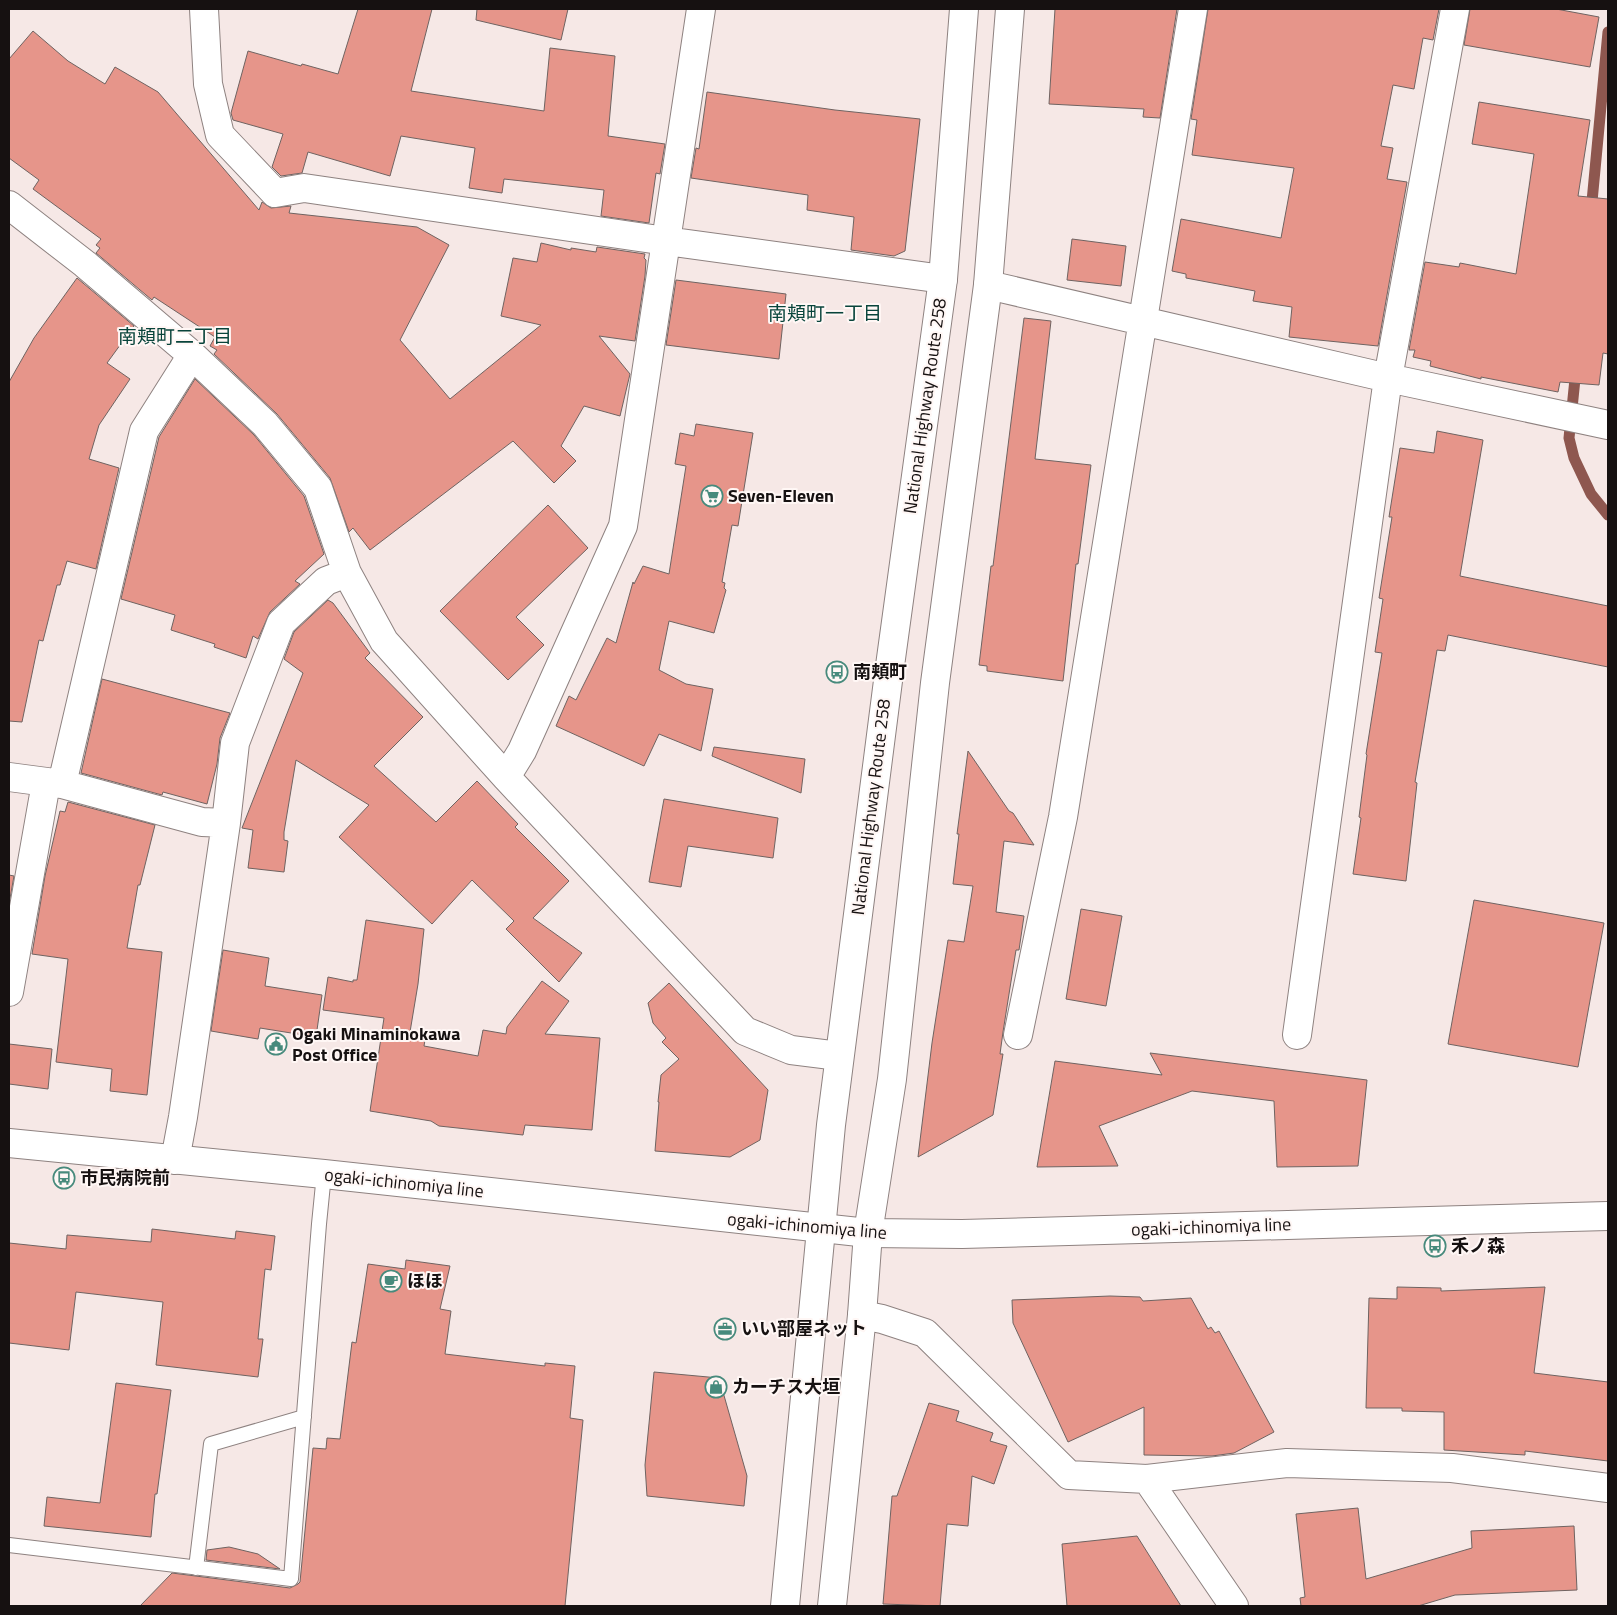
<svg xmlns="http://www.w3.org/2000/svg" width="1617" height="1615" font-family="'Titillium Web','Noto Sans JP',sans-serif">
  <style>
    .lines { fill: none; stroke-linecap: round; stroke-linejoin: round }
    .stream { stroke: #8e574f; stroke-width: 11 }
    .building { fill: #e6958a; stroke: #6f6361 }
    .service-casing { stroke: #8e8280; stroke-width: 16 }
    .minor-casing { stroke: #8e8280; stroke-width: 30 }
    .primary-casing { stroke: #8e8280; stroke-width: 30 }
    .trunk-casing { stroke: #8e8280; stroke-width: 30 }
    .service { stroke: #fff; stroke-width: 14 }
    .minor { stroke: #fff; stroke-width: 28 }
    .primary { stroke: #fff; stroke-width: 28 }
    .trunk { stroke: #fff; stroke-width: 28 }
    .labels { text-anchor: middle; stroke-width: 4; stroke-linejoin: round; paint-order: stroke }
    .street-label { font-size: 18px; fill: #161111; stroke: #fff7f5 }
    .poi-label { font-size: 18px; font-weight: bold; fill: #161111; stroke: #fff7f5; text-anchor: start }
    .neighbourhood-label { font-size: 19px; fill: #08443b; stroke: #fff7f5 }
  </style>
  <rect width="100%" height="100%" fill="#f6e8e6"/>
  <g class="lines">
    <path class="stream" d="M1591,212L1608,32
      M1576,369L1569,438L1574,458L1591,494L1608,515"/>
  </g>
  <path class="building" d="M358,9H432L411,91L544,111L550,48L615,56L608,136L665,144L660,174L656,173L649,223L601,216L604,190L504,179L502,193L469,188L475,148L401,136L390,176L308,152L302,173L281,176L272,167L283,134L233,120L231,113L248,51L301,66L302,64L338,74Z
    M477,9H568L561,40L476,20Z
    M1055,9H1177L1160,118L1143,117L1144,109L1049,104Z
    M1208,9H1439L1433,40L1423,38L1414,89L1393,85L1381,146L1393,148L1387,179L1407,182L1378,346L1289,337L1292,307L1253,301L1255,291L1186,278V274L1172,271L1181,219L1281,238L1294,168L1192,155L1197,120L1191,119Z
    M1470,9H1556L1599,17L1590,67L1464,45Z
    M33,31L68,61L105,84L115,67L158,92L259,210L262,202L271,208L291,206L289,213L417,227L449,245L400,340L450,399L541,325L501,316L513,258L537,262L541,243L571,250V248L596,252L597,247L645,254L644,258L646,260L645,276L635,341L599,336L630,374L620,416L584,406L561,446L576,461L554,483L513,441L370,550L353,528L349,532L330,478L277,414L214,354L217,350L210,346L215,337L154,297L152,300L96,253L100,248L96,245L101,239L33,189L39,180L9,158V59Z
    M707,92L835,110L920,119L905,251L894,256L851,250L854,217L807,210L808,195L691,178L696,148L699,149Z
    M1479,102L1590,120L1578,196L1608,199V354L1603,353L1599,385L1560,382L1558,392L1481,377V379L1430,366L1431,361L1413,357L1415,350H1409L1425,262L1459,267L1460,263L1516,274L1534,154L1472,144Z
    M1072,239L1126,246L1121,286L1067,280Z
    M77,278L134,326L107,363L130,379L99,425L89,459L119,468L96,569L67,561L60,585H57L43,641L39,640L22,722L9,721V382L34,338Z
    M676,280L786,294L779,359L666,345Z
    M1024,318L1051,321L1035,459L1091,465L1078,564H1076L1063,681L987,671V666L979,665L991,566H993Z
    M195,379L254,435L304,496L324,554L295,581L300,584L270,612L258,639L253,636L246,658L214,647L215,644L171,630L175,615L121,599L159,437Z
    M696,424L753,433L738,526L732,525L722,582L725,583L724,588L726,590L714,633L669,621L659,670L686,684L713,689L701,751L659,734L644,766L556,726L569,696L576,700L607,638L616,643L633,582L634,584L643,566L669,574L686,466L675,464L680,433L694,436Z
    M1437,431L1483,440L1460,576L1608,606V667L1448,635L1445,651L1437,650L1415,782L1417,783L1406,881L1353,874L1361,818L1359,817L1367,755L1366,754L1382,653L1375,652L1383,599L1379,598L1392,517H1389L1400,448L1434,453Z
    M548,505L588,548L516,617L544,645L508,680L440,611Z
    M328,600L333,603L370,653L365,658L423,717L374,766L436,822L477,781L518,824L515,827L569,881L533,918L582,953L559,982L506,929L514,921L472,880L432,924L339,837L369,805L296,760L284,832V840L288,841L284,872L248,868L253,830L242,828L303,673L284,659L294,632Z
    M102,679L230,713L220,738L217,764L207,804L163,792L162,795L81,773Z
    M714,747L805,759L801,793L712,756Z
    M968,751L1009,811L1013,813L1034,845L1004,841L996,912L1024,916L1019,950H1016L1003,1032L1000,1054H1003L993,1115L918,1157L932,1043L948,940L964,942L973,886L953,884L959,834H957Z
    M664,799L778,818L773,858L688,846L681,887L649,882Z
    M68,802L155,825L140,885H138L127,948L162,952L147,1095L110,1091L112,1069L56,1062L68,959L32,954L45,876L60,811L65,812Z
    M9,875L14,876L9,904Z
    M1474,900L1604,923L1578,1067L1448,1044Z
    M1081,909L1122,916L1106,1006L1066,999Z
    M366,920L424,929L418,984L409,1038L425,1040L424,1046L478,1056L483,1030L506,1034L507,1027L542,981L569,1001L545,1034L600,1038L592,1130L525,1125L523,1135L439,1126L431,1121L370,1111L384,1018L323,1010L328,977L353,982V980H357Z
    M223,950L269,958L265,986L322,995L316,1037L260,1028L258,1039L211,1031Z
    M669,983L768,1090L760,1140L730,1157L655,1151L659,1102H658L661,1075L679,1059L662,1042L666,1038L653,1023L648,1003Z
    M9,1044L52,1049L48,1089L9,1084Z
    M1150,1053L1367,1080L1358,1166L1277,1167L1274,1101L1192,1091L1099,1126L1118,1166L1037,1167L1055,1061L1162,1075Z
    M152,1229L235,1239L236,1231L275,1236L271,1270L265,1269L258,1339H263L258,1377L156,1365L163,1302L76,1292L69,1350L9,1343V1243L66,1249L67,1235L151,1242Z
    M406,1260L450,1266L440,1309L451,1311L445,1354L545,1366V1363L575,1366L570,1418L583,1420L565,1606H140L172,1573L290,1588L298,1584L300,1582L313,1448L326,1449L327,1438L340,1439L352,1342L356,1343L368,1264L405,1269Z
    M1397,1287L1441,1288V1291L1545,1287L1534,1373L1608,1382V1461L1525,1451V1455L1444,1450V1412L1402,1411V1408H1366L1369,1298L1397,1299Z
    M1110,1296L1140,1297L1143,1301L1191,1298L1208,1329L1211,1327L1215,1333L1219,1331L1274,1432L1234,1453L1212,1456L1144,1455V1407L1068,1442L1013,1323L1012,1300Z
    M654,1372L719,1378L747,1476L744,1506L647,1496L645,1465Z
    M116,1383L171,1390L157,1494H155L151,1537L44,1526L47,1497L100,1503Z
    M929,1403L959,1411L956,1421L993,1433L990,1441L1007,1446L994,1484L972,1476L968,1526L947,1524L940,1606L883,1604L892,1496H897Z
    M1358,1508L1366,1579L1472,1548L1471,1531L1574,1526L1577,1590L1455,1595L1418,1606H1301L1300,1598L1305,1597L1296,1514Z
    M1137,1536L1181,1606H1067L1062,1544Z
    M229,1547L258,1554L280,1569L206,1560L207,1550Z"/>
  <g class="lines">
    <g class="service-casing">
      <path id="service" d="M9,1545L291,1579L319,1224L324,1174
        M196,1568L211,1444L304,1417"/>
    </g>
    <g class="minor-casing">
      <path id="minor" d="M204,9L208,84L220,135L275,193L304,188L666,241L943,279
        M9,205L85,264L192,355L265,424L318,488L347,573L384,641L506,777L745,1031L791,1050L839,1056
        M988,285L1388,378L1608,425
        M9,777L62,784L202,822L226,823L235,743L281,623L326,581L347,573
        M506,777L522,751L623,526L701,9
        M62,784L144,431L192,355
        M9,992L46,783
        M1018,1035L1063,817L1193,9
        M1297,1035L1388,378L1455,9
        M175,1160L183,1117L226,823
        M862,1315L882,1319L925,1333L1069,1475L1147,1479L1287,1463L1452,1468L1608,1488
        M1147,1479L1234,1606"/>
    </g>
    <g class="primary-casing">
      <path id="primary" d="M9,1143L324,1174L868,1233L962,1234L1608,1216"/>
    </g>
    <g class="trunk-casing">
      <path id="trunk" d="M785,1606L831,1125L889,673L943,279L964,9
        M832,1606L862,1315L868,1233L892,1079L935,683L988,285L1010,9"/>
    </g>
    <use href="#service" class="service"/>
    <use href="#minor" class="minor"/>
    <use href="#primary" class="primary"/>
    <use href="#trunk" class="trunk"/>
  </g>
  <defs>
    <g id="supermarket-ring" transform="scale(1.125)"><circle r="9.5" fill="#fff7f5" stroke="#478a7c" stroke-width="1.5"/><path d="M-6-5.5h2.5l.6 2H6L4.5 2H-2.5L-4.4-4H-6ZM-1.5 3.2a1.3 1.3 0 1 0 .1 0ZM3 3.2a1.3 1.3 0 1 0 .1 0Z" fill="#478a7c"/></g>
    <g id="bus-ring" transform="scale(1.125)"><circle r="9.5" fill="#fff7f5" stroke="#478a7c" stroke-width="1.5"/><path d="M-5-6H5V4H4V6H2V4H-2V6H-4V4H-5ZM-3.5-4V0h7V-4ZM-3.5 1.2v1.5H-2V1.2ZM2 1.2v1.5H3.5V1.2Z" fill="#478a7c"/></g>
    <g id="civic-ring" transform="scale(1.125)"><circle r="9.5" fill="#fff7f5" stroke="#478a7c" stroke-width="1.5"/><path d="M-.6-6.5H3V-4.5H.6V-3L4-1V1h2V6H-6V1h2V-1L-.6-3ZM-1.2 2.5V6h2.4V2.5Z" fill="#478a7c"/></g>
    <g id="cafe-ring" transform="scale(1.125)"><circle r="9.5" fill="#fff7f5" stroke="#478a7c" stroke-width="1.5"/><path d="M-5.5-4.5H6V0H3Q3 3.5 0 3.5H-2.5Q-5.5 3.5-5.5 0ZM3-3.2v2h1.7v-2ZM-6 4.5H4V6H-6Z" fill="#478a7c"/></g>
    <g id="office-ring" transform="scale(1.125)"><circle r="9.5" fill="#fff7f5" stroke="#478a7c" stroke-width="1.5"/><path d="M-6-3h4V-5.5h4V-3h4V5H-6ZM-1-4.5V-3h2v-1.5ZM-6 0V1H6V0Z" fill="#478a7c"/></g>
    <g id="shop-ring" transform="scale(1.125)"><circle r="9.5" fill="#fff7f5" stroke="#478a7c" stroke-width="1.5"/><path d="M-5-2.5h2.3a2.7 3.5 0 0 1 5.4 0H5L5.5 6h-11ZM-1.5-2.5h3a1.5 2.3 0 0 0-3 0Z" fill="#478a7c"/></g>
  </defs>
  <g fill-rule="evenodd">
    <use href="#supermarket-ring" x="712" y="496"/>
    <use href="#bus-ring" x="837" y="672"/>
    <use href="#civic-ring" x="276" y="1044"/>
    <use href="#bus-ring" x="64" y="1178"/>
    <use href="#bus-ring" x="1435" y="1246"/>
    <use href="#cafe-ring" x="391" y="1281"/>
    <use href="#office-ring" x="725" y="1329"/>
    <use href="#shop-ring" x="716" y="1387"/>
  </g>
  <g class="labels">
    <g class="street-label">
      <text transform="translate(925 406) rotate(-82)" y="6">National Highway Route 258</text>
      <text transform="translate(871 807) rotate(-83)" y="6">National Highway Route 258</text>
      <text transform="translate(404 1183) rotate(6)" y="6">ogaki-ichinomiya line</text>
      <text transform="translate(807 1226) rotate(5)" y="6">ogaki-ichinomiya line</text>
      <text transform="translate(1211 1227) rotate(-2)" y="6">ogaki-ichinomiya line</text>
    </g>
    <g class="poi-label">
      <text x="728" y="502">Seven-Eleven</text>
      <text x="853" y="678">南頬町</text>
      <text x="292" y="1040">Ogaki Minaminokawa<tspan x="292" dy="21">Post Office</tspan></text>
      <text x="80" y="1184">市民病院前</text>
      <text x="1451" y="1252">禾ノ森</text>
      <text x="407" y="1287">ほほ</text>
      <text x="741" y="1335">いい部屋ネット</text>
      <text x="732" y="1393">カーチス大垣</text>
    </g>
    <g class="neighbourhood-label">
      <text x="825" y="320">南頬町一丁目</text>
      <text x="175" y="343">南頬町二丁目</text>
    </g>
  </g>
  <rect width="1617" height="1615" fill="none" stroke="#161111" stroke-width="20"/>
</svg>
